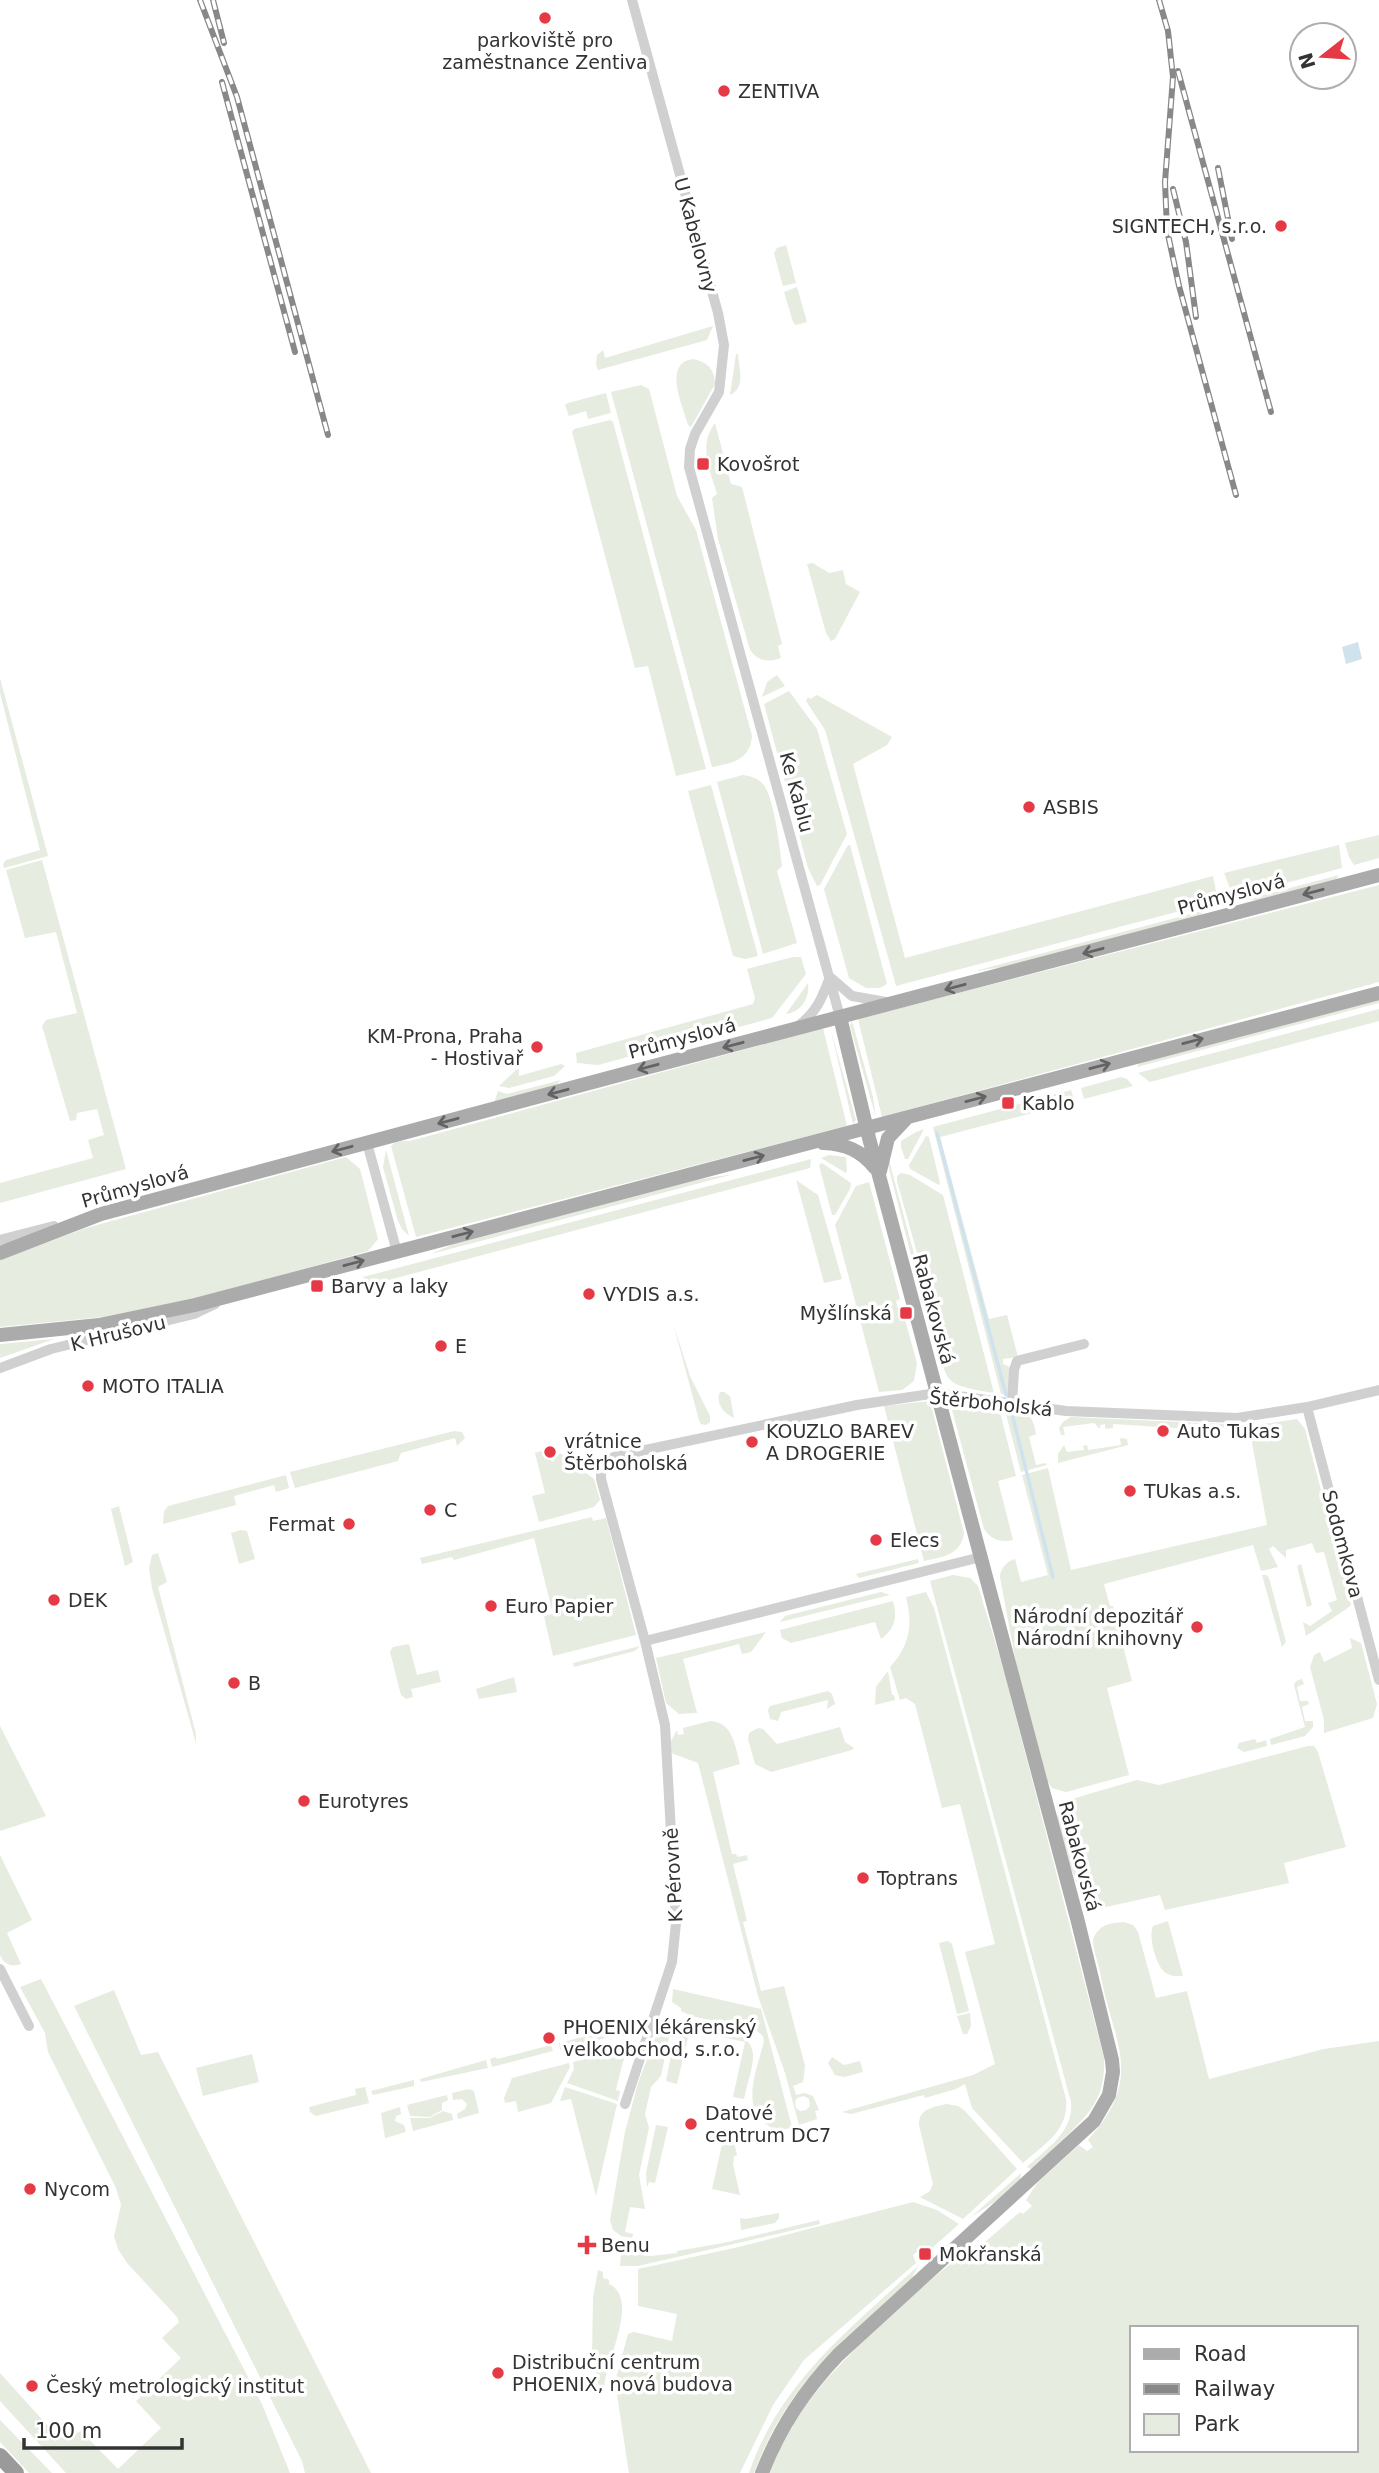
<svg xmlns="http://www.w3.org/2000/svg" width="1379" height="2473" font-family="'DejaVu Sans',sans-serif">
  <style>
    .green { fill: #e6ecdf; fill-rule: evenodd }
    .water { fill: #cfe2ee }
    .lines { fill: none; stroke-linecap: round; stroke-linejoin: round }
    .stream { stroke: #cfe2ee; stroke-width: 3.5 }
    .minor { stroke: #d0d0d0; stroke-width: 10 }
    .major { stroke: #ababab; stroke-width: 14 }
    .highway { stroke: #9a9a9a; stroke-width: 16 }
    .rail-casing { stroke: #888; stroke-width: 6 }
    .rail { stroke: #fff; stroke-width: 3.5; stroke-dasharray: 10; stroke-linecap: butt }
    .oneway { stroke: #636363 }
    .poi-dot { fill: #e63946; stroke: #fff; stroke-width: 2.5 }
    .labels { text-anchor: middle; stroke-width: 7; stroke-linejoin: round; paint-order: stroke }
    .poi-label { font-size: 19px; fill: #333; stroke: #fff; text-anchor: start }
    .street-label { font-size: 19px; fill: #333; stroke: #fff }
  </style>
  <rect width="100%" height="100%" fill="#fff"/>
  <path class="green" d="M786,245L796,283L783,286L774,253L777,248Z
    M797,287L807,322L796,325L793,322L784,292Z
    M713,326L707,340L598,370L596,364L597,355L603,350L605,358Z
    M736,354H738C739,369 746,387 730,395Z
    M693,359C707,362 715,369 715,384L691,427L688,425C683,406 662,363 693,359Z
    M641,385L649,389L677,496L696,530L752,736C750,760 733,763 712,767L611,392Z
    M606,393L611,413L588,419L586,411L569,416L565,405L568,403Z
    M610,420L613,422L706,769L676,776L648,666L635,668L572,432L574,429Z
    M715,423L731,484L742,487L782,644L778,646L781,658C768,663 758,661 750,650L718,539L712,498L717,494C710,470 698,446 715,423Z
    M813,563L829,573L843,570L846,584L860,592L835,639L831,641L826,633L807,564Z
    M777,675L785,686L762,697L767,682Z
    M0,678L48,856L4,868L3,864L6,860L40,850L0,693Z
    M789,691L817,729L847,834L820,885L817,886L808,868L764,704Z
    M817,695L892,737L887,745L853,764L905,958L1213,876L1216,891L1214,902L896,986L825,730L806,701L808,697L810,699Z
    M743,775C751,776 757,778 763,784C774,797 780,848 782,866L777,871L797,943L763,954L717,782Z
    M711,785L758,956L745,959L733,956L688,791Z
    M1379,835V858L1354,865L1349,857L1345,843Z
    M848,845H850L887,984L880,988H866L849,978L824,889Z
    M1339,845L1342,868L1237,896L1230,888L1224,873Z
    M42,860L126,1169L0,1203V1183L93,1158L88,1140L104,1135L97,1109L77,1113L76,1120L70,1121L42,1026L46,1020L77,1013L56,932L25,938L6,870Z
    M1339,875L1335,881L1259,900H1244Z
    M1379,885V982L882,1117L858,1019Z
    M1209,909L1197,917L1017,965L975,971Z
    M793,957H801L806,974L772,1018L598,1065L577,1063L576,1053L753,1004L755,998L747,969Z
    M808,983C810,998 801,1012 786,1014Z
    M1379,998V1003L1137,1067L1139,1063Z
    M1379,1009V1021L1150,1082L1138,1073Z
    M852,1021L873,1097L876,1118L850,1026Z
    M830,1027L856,1120L853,1124Z
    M823,1028L847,1126L416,1237L391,1146C397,1140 402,1141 410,1141Z
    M561,1064L565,1066L554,1076L509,1088L499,1086L516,1070L519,1069V1076Z
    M1121,1077L1127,1079L1133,1086L1084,1099L1081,1088Z
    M561,1080L555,1086L494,1103L498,1091L507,1094Z
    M1071,1090L1075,1102L940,1137L989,1319L1007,1315L1018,1357L1003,1359V1364L1010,1367L1008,1395L1001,1394L933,1127Z
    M924,1129L908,1159H905L901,1147V1141L916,1132Z
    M926,1136L929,1137L940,1183L939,1185L910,1169L909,1165Z
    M386,1150L409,1236L402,1229L398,1221L383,1167Z
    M829,1155L846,1157L847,1171L846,1173L821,1158Z
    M889,1155L890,1164L917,1265L913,1263L889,1169L887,1157Z
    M346,1157L360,1169L378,1239L368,1251L204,1297L103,1317L0,1327V1260L86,1228Z
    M811,1159L810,1168L366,1286L363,1277Z
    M822,1163L851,1183L850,1189L835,1215H832L819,1165Z
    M901,1173L910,1175L943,1195L994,1393C941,1384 948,1384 935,1334L939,1332L897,1181V1176Z
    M734,1174L431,1254L463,1240L694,1180Z
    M796,1180L818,1195L842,1279L824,1283Z
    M869,1182L900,1299L896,1301L898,1309H902L917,1363L914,1381L902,1390L879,1392L835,1225L856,1186Z
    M673,1323L690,1376L710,1416V1422L706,1425L701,1424L699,1420Z
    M54,1339L0,1358V1344Z
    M720,1392H724L730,1396L734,1418C724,1413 715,1404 720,1392Z
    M930,1401L964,1533C961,1555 943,1557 924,1561L884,1406Z
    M960,1403L999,1408L1016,1476L998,1481L1013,1540C1000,1543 991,1539 984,1529L952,1410Z
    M1005,1410C1025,1412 1033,1412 1036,1434L1029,1437L1036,1465L1046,1463L1047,1465L1021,1472Z
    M1071,1417L1225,1424V1427L1208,1430L1113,1424V1428L1105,1429V1424L1100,1425V1429L1094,1423L1063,1427L1065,1435H1061L1059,1428L1063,1422Z
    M1297,1419L1305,1429L1351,1605L1349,1607L1306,1636L1303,1622L1310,1626L1332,1611L1328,1603L1337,1600L1324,1552L1316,1553L1312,1543L1286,1550V1558L1273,1546L1269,1549L1278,1567L1261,1571L1253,1545L1104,1584L1110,1606H1113L1132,1681L1107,1688L1129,1775L1066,1792L1052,1788L1047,1781L1017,1668L1000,1577C1000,1569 1007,1561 1015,1559L1021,1582L1048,1575L1022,1475L1048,1468L1071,1570L1267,1525L1249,1426Z
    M454,1431L462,1432L465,1438L457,1446L455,1438L401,1453L398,1461L295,1488L290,1472Z
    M1120,1438L1127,1439L1128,1445L1058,1463V1454L1064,1445L1067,1452L1084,1450L1083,1446L1087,1445L1088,1450L1121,1445Z
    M541,1451L553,1462L560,1453L594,1479L600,1500L594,1507L539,1522L532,1496L545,1493L535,1453Z
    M286,1475L289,1488L276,1492L274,1485L234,1496L236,1505L163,1524L164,1511L168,1506Z
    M119,1506L133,1562L125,1566L111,1509Z
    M592,1517L593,1521L606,1518L636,1635L553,1656L544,1616L553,1614L534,1538L454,1560L452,1557L422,1564L420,1558Z
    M241,1530L247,1531L255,1559L239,1564L231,1533Z
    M158,1553L167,1582L158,1587L196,1734V1743L152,1588L149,1568L152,1555Z
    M918,1559L919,1563L859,1578L856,1574Z
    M1301,1564L1312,1605L1307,1607L1297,1566Z
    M953,1575L970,1578L978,1586L1004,1671L1104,2058C1106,2100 1088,2115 1060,2142C1051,2151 1042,2162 1031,2169L1027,2167C1047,2148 1074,2132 1071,2102L930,1581Z
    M1262,1575H1267L1269,1578L1286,1642L1282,1647Z
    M881,1592L890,1595L780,1622L785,1616Z
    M926,1592L934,1608L1066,2099C1069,2131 1044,2144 1023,2163L972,2108L965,2084L956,2089L925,2098L924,2095L851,2114L842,2112L973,2075L995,2064L965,1952L995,1944L960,1804L942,1808L915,1704L906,1698L900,1700L890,1667C910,1645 913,1625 906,1597Z
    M893,1601C897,1617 896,1628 881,1639L875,1622L791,1643L782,1638L780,1630Z
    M766,1632L751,1652L742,1654L739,1644L683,1659L697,1713L679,1714L666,1703L656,1658Z
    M1350,1638L1361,1643L1377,1704L1373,1718L1324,1733V1720L1310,1667L1314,1655L1320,1652L1324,1662L1352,1648Z
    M409,1644L417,1675L438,1670L441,1682L411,1689L413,1697L406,1699L401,1695L390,1652L393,1647Z
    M640,1646L635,1651L574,1667L573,1663Z
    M888,1671L892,1695H894L895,1700L875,1705L876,1687Z
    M514,1677L517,1692L479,1699L476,1689Z
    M1302,1679L1304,1684L1297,1687L1300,1701H1308L1309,1704L1302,1707L1305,1721H1313V1727L1305,1736L1271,1745L1270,1739L1305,1727L1294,1685L1296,1681Z
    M828,1691L832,1694L835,1704L827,1709L828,1700L781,1712L778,1721L770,1719L768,1710L770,1706Z
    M710,1721C733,1722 735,1746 740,1764L713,1772L732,1854H736L738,1857L747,1855L748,1860L733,1864L747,1921L743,1922L761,1991L784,1986L805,2066L803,2082L793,2086L796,2095L804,2093L813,2096L819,2110L815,2111L817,2119L799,2125L785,2073L758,1996L698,1763L671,1753V1741L677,1730L678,1735L684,1734L683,1728ZM804,2096L809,2099L810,2106L806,2110L800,2111L796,2108L795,2102L797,2098Z
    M0,1726L46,1816L0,1831Z
    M840,1727L845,1742L854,1748L852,1750L771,1772L755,1764L748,1739L749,1733L758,1728L763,1729L777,1744Z
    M1255,1739L1257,1743L1266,1740L1267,1746L1244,1752L1237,1748L1239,1743Z
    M1308,1746H1314L1318,1752L1346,1847L1284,1863L1289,1883L1165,1910L1160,1895L1097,1909L1085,1905L1066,1855L1057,1816L1065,1801L1137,1780L1159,1785Z
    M0,1855L32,1920L7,1933L21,1964C11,1967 5,1965 0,1955Z
    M1168,1921L1183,1976C1177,1976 1172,1977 1166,1973C1156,1967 1148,1936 1153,1926Z
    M1124,1922L1133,1925L1138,1932L1156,1998L1187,1991L1209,2079L1324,2049L1379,2041V2473H770C797,2403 836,2367 889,2317C917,2292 944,2267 976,2245L978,2248L1020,2212L1023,2214L1032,2206L1026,2200L1038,2182L1079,2145L1087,2151L1093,2147L1088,2140C1146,2076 1113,2044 1100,1972C1098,1961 1093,1951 1093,1940C1098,1925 1109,1923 1124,1922ZM1132,2328H1356V2450H1132Z
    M948,1941L952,1944L969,2011L957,2014L939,1943Z
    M41,1979L262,2404L290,2473H66L0,2401V2373L58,2437L67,2438L81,2431L118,2469L161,2428L136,2401L181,2358L162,2338L179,2322L177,2317L127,2263L118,2249L114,2236L121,2205L116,2188L48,2052L45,2033L20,1987Z
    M673,1989L761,2009L792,2127C782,2131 775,2131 766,2124C740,2105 758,2067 764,2041L763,2036L757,2031L692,2016L681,2011V2008L672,2002Z
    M114,1990L141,2055L158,2052L371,2473H305L302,2461L74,2006Z
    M970,2013L971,2026L967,2034H963L957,2016Z
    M664,2019L670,2021L669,2037L661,2076L651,2087L645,2114L649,2128L639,2175L645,2209L630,2207L625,2232L633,2234L632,2238L621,2236L613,2230L610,2220L625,2132L638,2083L662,2021Z
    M695,2025L717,2029L716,2035L690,2029L677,2084L666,2081C671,2061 671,2030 695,2025Z
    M720,2029C768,2040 752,2061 744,2099L733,2097L745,2042L718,2036Z
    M607,2031L609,2037L560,2050L559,2043Z
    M551,2045L553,2051L492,2067L490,2059L496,2057L497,2059Z
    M630,2048L633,2049L632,2056L629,2055L623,2061L616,2090L620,2091L618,2101L567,2083L574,2069L573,2062Z
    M252,2054L259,2082L203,2096L196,2068Z
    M832,2057L844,2065L860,2061L863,2072L844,2077L835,2075L828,2063Z
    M486,2060L488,2068L421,2082L420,2079Z
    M569,2063L570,2067L551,2103L518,2112L516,2101L505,2103L504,2098L512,2078Z
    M414,2080V2086L373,2095L371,2091Z
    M365,2087L369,2103L316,2116L310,2112L309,2107L356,2095L355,2089Z
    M565,2087L617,2104L596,2196L571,2099L560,2101Z
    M469,2089L474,2091L479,2113L458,2119L457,2114L465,2109L467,2104L462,2099L453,2100L452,2093Z
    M447,2095L448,2100L442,2103V2110L430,2117L410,2116L407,2105Z
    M946,2104L958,2106L965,2111L1017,2169L963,2219L920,2197L930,2191L933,2184L919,2125C919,2108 932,2108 946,2104Z
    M400,2107L401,2114L396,2116L395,2121L404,2125L406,2132L385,2138L381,2113Z
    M443,2111L452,2114L453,2120L413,2131L410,2118H430Z
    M656,2125L668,2127L655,2183L649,2182L647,2187L646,2173Z
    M723,2140L734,2142L737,2155L734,2156L733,2164L740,2195L712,2189Z
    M1021,2173L1020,2181L1001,2198L971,2217Z
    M913,2202L937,2210L959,2224L931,2249L925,2245L913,2255L916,2263L804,2360L773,2405L740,2473H629L615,2382L628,2334L634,2332L672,2341L677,2314L638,2306V2269L743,2246Z
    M779,2213V2218L775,2223L741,2230L740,2218L746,2219Z
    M819,2220L820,2224L638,2266H620L621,2253L651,2256L677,2253V2251L723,2243Z
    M918,2266L911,2280C843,2342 787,2383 754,2473H749C780,2382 850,2329 918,2266Z
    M598,2270L603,2272V2278L609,2280V2284C641,2299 604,2363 604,2390L600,2391L592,2357L593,2298Z
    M0,2420L52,2473H29L0,2442Z"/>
  <path class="water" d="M1358,642L1362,659L1346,664L1342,647Z"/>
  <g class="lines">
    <path class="stream" d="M937,1133L1006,1395
      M1011,1410L1053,1577"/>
    <path class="minor" d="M632,0L718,313L724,345L719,392L695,434L690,449L689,467L840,1017
      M830,977L852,996L886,1002
      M798,1026C817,1012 822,998 830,977
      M367,1143L397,1252
      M0,1240L54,1226
      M0,1368L51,1349L194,1314L215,1304
      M1012,1404L1014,1370L1017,1361L1084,1344
      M1307,1407L1379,1680
      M645,1641L981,1557
      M0,1969L29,2026
      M625,2104L672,1962L676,1923L665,1725L645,1641L601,1479V1473L607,1460L617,1456L857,1405L937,1393L1066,1411L1237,1418L1307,1407L1379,1390"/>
    <path class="major" d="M823,1143C845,1144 861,1150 875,1168
      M880,1171L888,1138L906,1119
      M0,1253L101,1214L623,1074L1379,875
      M0,1335L99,1325L195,1305L1379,993
      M762,2473C780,2427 804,2391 838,2355L1094,2121L1109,2095L1113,2072L1112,2060L1078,1922L869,1138L840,1017"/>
    <path class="highway" d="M0,2456L16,2473"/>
    <g class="rail-casing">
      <path id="rail" d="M200,0L237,97L328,435
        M213,0L224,43
        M1159,0L1168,31L1173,77L1165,182L1167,230L1179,286L1236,495
        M1178,71L1271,412
        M222,82L295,352
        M1218,168L1232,239
        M1173,189L1186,242L1196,317"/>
    </g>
    <use href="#rail" class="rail"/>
  </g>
  <defs><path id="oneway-shaft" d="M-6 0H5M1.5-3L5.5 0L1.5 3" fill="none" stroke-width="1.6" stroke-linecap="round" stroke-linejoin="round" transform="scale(1.75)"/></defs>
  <g class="oneway">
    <use href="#oneway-shaft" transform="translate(1313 892) rotate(165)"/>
    <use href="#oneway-shaft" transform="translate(1093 951) rotate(165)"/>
    <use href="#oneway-shaft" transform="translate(955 987) rotate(165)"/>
    <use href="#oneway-shaft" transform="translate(1193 1041) rotate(-15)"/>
    <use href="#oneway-shaft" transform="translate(733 1045) rotate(165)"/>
    <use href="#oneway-shaft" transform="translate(1100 1066) rotate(-15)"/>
    <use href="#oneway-shaft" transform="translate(648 1067) rotate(165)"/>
    <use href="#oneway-shaft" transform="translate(558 1092) rotate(165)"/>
    <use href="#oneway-shaft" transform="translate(976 1099) rotate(-15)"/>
    <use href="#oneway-shaft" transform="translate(448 1121) rotate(165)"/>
    <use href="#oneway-shaft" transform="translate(342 1149) rotate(165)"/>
    <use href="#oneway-shaft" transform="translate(754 1158) rotate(-15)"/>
    <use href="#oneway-shaft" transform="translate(463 1234) rotate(-15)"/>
    <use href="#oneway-shaft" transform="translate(354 1263) rotate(-15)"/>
  </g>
  <g class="poi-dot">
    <circle cx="545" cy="18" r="7"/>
    <circle cx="724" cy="91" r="7"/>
    <circle cx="1281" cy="226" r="7"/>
    <rect x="696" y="457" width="14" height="14" rx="3.5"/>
    <circle cx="1029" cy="807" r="7"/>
    <circle cx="537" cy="1047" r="7"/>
    <rect x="1001" y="1096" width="14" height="14" rx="3.5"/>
    <rect x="310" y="1279" width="14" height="14" rx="3.5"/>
    <circle cx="589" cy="1294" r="7"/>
    <rect x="899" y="1306" width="14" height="14" rx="3.5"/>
    <circle cx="441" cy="1346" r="7"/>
    <circle cx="88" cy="1386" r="7"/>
    <circle cx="1163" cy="1431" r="7"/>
    <circle cx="752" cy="1442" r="7"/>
    <circle cx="550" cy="1452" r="7"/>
    <circle cx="1130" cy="1491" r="7"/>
    <circle cx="430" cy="1510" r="7"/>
    <circle cx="349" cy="1524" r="7"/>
    <circle cx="876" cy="1540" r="7"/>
    <circle cx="54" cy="1600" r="7"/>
    <circle cx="491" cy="1606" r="7"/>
    <circle cx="1197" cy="1627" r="7"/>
    <circle cx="234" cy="1683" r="7"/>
    <circle cx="304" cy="1801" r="7"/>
    <circle cx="863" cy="1878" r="7"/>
    <circle cx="549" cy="2038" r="7"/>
    <circle cx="691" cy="2124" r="7"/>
    <circle cx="30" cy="2189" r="7"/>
    <path d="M583.5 2234.5h7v7h7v7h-7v7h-7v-7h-7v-7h7z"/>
    <rect x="918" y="2247" width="14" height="14" rx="3.5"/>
    <circle cx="498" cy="2373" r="7"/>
    <circle cx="32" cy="2386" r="7"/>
  </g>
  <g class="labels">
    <g class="poi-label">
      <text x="545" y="47" text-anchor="middle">parkoviště pro<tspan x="545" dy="22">zaměstnance Zentiva</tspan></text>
      <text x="738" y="98">ZENTIVA</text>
      <text x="1267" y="233" text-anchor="end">SIGNTECH, s.r.o.</text>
      <text x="717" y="471">Kovošrot</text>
      <text x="1043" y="814">ASBIS</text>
      <text x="523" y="1043" text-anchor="end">KM-Prona, Praha<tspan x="523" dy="22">- Hostivař</tspan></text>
      <text x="1022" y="1110">Kablo</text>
      <text x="331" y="1293">Barvy a laky</text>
      <text x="603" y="1301">VYDIS a.s.</text>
      <text x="892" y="1320" text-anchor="end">Myšlínská</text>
      <text x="455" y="1353">E</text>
      <text x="102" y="1393">MOTO ITALIA</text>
      <text x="766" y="1438">KOUZLO BAREV<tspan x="766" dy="22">A DROGERIE</tspan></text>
      <text x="1177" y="1438">Auto Tukas</text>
      <text x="564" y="1448">vrátnice<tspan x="564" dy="22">Štěrboholská</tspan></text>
      <text x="1144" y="1498">TUkas a.s.</text>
      <text x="444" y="1517">C</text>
      <text x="335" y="1531" text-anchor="end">Fermat</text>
      <text x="890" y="1547">Elecs</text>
      <text x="68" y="1607">DEK</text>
      <text x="505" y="1613">Euro Papier</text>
      <text x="1183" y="1623" text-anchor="end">Národní depozitář<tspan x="1183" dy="22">Národní knihovny</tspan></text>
      <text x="248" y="1690">B</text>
      <text x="318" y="1808">Eurotyres</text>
      <text x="877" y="1885">Toptrans</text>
      <text x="563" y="2034">PHOENIX lékárenský<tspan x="563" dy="22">velkoobchod, s.r.o.</tspan></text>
      <text x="705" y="2120">Datové<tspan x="705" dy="22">centrum DC7</tspan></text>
      <text x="44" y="2196">Nycom</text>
      <text x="601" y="2252">Benu</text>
      <text x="939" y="2261">Mokřanská</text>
      <text x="512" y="2369">Distribuční centrum<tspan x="512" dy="22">PHOENIX, nová budova</tspan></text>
      <text x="46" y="2393">Český metrologický institut</text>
    </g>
    <g class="street-label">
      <text transform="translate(696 235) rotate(75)" y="7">U Kabelovny</text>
      <text transform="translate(797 792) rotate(75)" y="7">Ke Kablu</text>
      <text transform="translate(1231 894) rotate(-15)" y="7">Průmyslová</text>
      <text transform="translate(682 1038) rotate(-15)" y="7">Průmyslová</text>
      <text transform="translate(135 1186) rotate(-16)" y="7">Průmyslová</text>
      <text transform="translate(934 1309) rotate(75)" y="7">Rabakovská</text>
      <text transform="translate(118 1333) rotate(-14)" y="7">K Hrušovu</text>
      <text transform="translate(991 1403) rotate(6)" y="7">Štěrboholská</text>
      <text transform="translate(1343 1544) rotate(75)" y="7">Sodomkova</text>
      <text transform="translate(1080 1856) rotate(75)" y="7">Rabakovská</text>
      <text transform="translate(673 1875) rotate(-93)" y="7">K Pérovně</text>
    </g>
  </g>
  <rect x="1130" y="2326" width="228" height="126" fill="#ffffff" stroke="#adadad" stroke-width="2"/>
  <rect x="1144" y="2349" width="35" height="10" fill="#ababab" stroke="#adadad" stroke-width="2"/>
  <text x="1194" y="2361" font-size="21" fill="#333333">Road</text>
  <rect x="1144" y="2384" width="35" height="10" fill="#888888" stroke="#adadad" stroke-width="2"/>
  <text x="1194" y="2396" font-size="21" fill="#333333">Railway</text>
  <rect x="1144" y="2414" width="35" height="21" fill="#e6ecdf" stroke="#adadad" stroke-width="2"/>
  <text x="1194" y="2431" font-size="21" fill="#333333">Park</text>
  <g transform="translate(1323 56) rotate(253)"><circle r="33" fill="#ffffff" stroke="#adadad" stroke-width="2"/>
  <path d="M0-5L12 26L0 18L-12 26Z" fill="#e63946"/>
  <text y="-10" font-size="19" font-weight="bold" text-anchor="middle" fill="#333333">N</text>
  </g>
  <path d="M24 2438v10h158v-10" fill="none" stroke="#333333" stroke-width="3.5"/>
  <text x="35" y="2438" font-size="21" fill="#333333" stroke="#ffffff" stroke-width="5" paint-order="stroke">100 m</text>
</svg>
